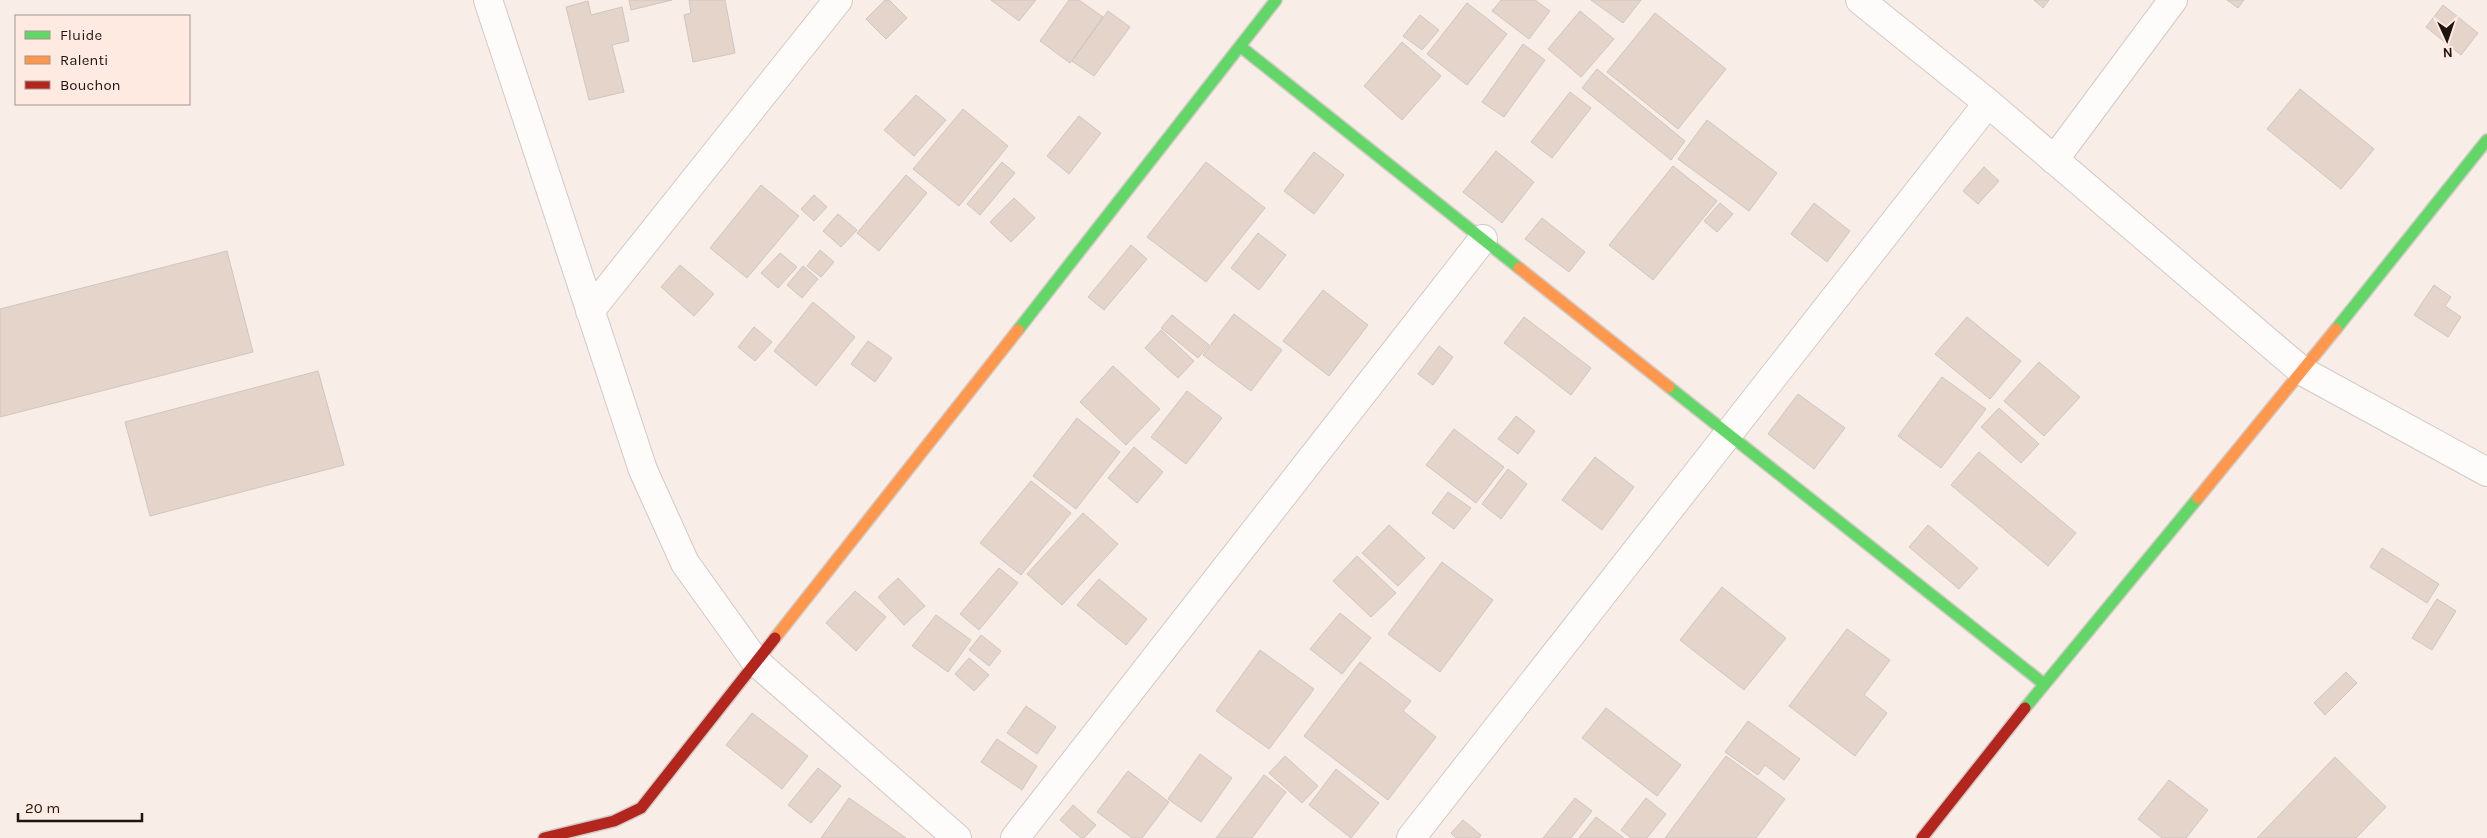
<svg xmlns="http://www.w3.org/2000/svg" width="2487" height="838" font-family="Karla,sans-serif">
  <style>
    .building { fill: #e5d4ca; stroke: #cfc6c1 }
    .lines { fill: none; stroke-linecap: round; stroke-linejoin: round }
    .street-casing { stroke: #d2c9c5; stroke-width: 30 }
    .fast-casing { stroke: #d2c9c5; stroke-width: 14 }
    .slow-casing { stroke: #d2c9c5; stroke-width: 14 }
    .jam-casing { stroke: #d2c9c5; stroke-width: 14 }
    .street { stroke: #fefcfb; stroke-width: 28 }
    .fast { stroke: #63d668; stroke-width: 11 }
    .slow { stroke: #ff974d; stroke-width: 11 }
    .jam { stroke: #b3261e; stroke-width: 11 }
  </style>
  <rect width="100%" height="100%" fill="#f8ede7"/>
  <path class="building" d="M629,0H672L631,10Z
    M689,0H725L735,53L693,62L684,15L691,13Z
    M885,0H889L907,18L886,39L866,19Z
    M991,0H1036L1019,21Z
    M1069,0H1079L1103,17L1070,63L1040,41Z
    M1501,0H1535L1550,11L1529,39L1492,11Z
    M1591,0H1641L1623,23Z
    M2034,0H2049L2043,8Z
    M2227,0H2244L2238,8Z
    M588,1L591,15L622,7L629,41L612,45L624,92L589,100L566,7Z
    M1467,3L1507,34L1467,85L1427,54Z
    M2443,5L2478,33L2461,55L2426,27Z
    M1108,11L1130,27L1094,76L1072,61Z
    M1580,11L1614,39L1581,77L1548,49Z
    M1655,13L1726,69L1678,129L1607,72Z
    M1420,15L1439,30L1422,50L1403,36Z
    M1402,42L1441,76L1402,120L1364,86Z
    M1523,44L1545,60L1504,117L1482,102Z
    M1597,69L1685,141L1671,160L1582,88Z
    M2300,89L2374,149L2341,189L2267,129Z
    M1570,92L1591,108L1552,158L1531,142Z
    M916,95L946,120L914,156L884,130Z
    M963,109L1008,146L959,206L913,169Z
    M1079,116L1101,133L1069,174L1047,156Z
    M1707,120L1777,173L1749,211L1678,159Z
    M1496,151L1534,182L1502,223L1463,192Z
    M1314,152L1344,175L1314,214L1284,191Z
    M1002,162L1015,173L980,215L967,204Z
    M1206,162L1265,208L1206,282L1147,237Z
    M1673,166L1717,201L1653,280L1609,245Z
    M1984,167L1999,181L1978,204L1963,191Z
    M906,175L927,193L879,251L857,233Z
    M761,185L799,216L747,278L710,248Z
    M814,195L827,207L814,221L801,209Z
    M1014,198L1035,218L1011,242L990,222Z
    M1720,203L1733,214L1717,232L1704,221Z
    M1814,203L1850,231L1827,262L1791,234Z
    M838,214L857,230L841,247L823,231Z
    M1542,218L1585,252L1569,272L1525,239Z
    M1258,233L1286,255L1259,290L1231,268Z
    M1131,245L1147,259L1104,310L1088,297Z
    M820,250L834,262L821,277L807,266Z
    M227,251L253,352L0,417V309Z
    M780,253L797,267L778,288L761,273Z
    M680,265L714,294L694,316L661,287Z
    M803,266L818,279L802,298L787,285Z
    M2434,285L2451,297L2445,306L2461,317L2448,337L2414,315Z
    M1323,290L1368,325L1329,376L1283,341Z
    M813,302L855,337L816,386L774,351Z
    M1234,314L1282,350L1251,391L1203,355Z
    M1172,315L1209,345L1198,358L1161,328Z
    M1524,317L1591,368L1571,395L1504,343Z
    M1967,317L2021,361L1990,399L1935,354Z
    M754,327L772,342L755,361L738,347Z
    M1161,330L1194,361L1178,378L1145,348Z
    M868,341L892,358L875,382L851,364Z
    M1439,346L1453,357L1433,385L1418,374Z
    M2039,362L2080,397L2044,436L2004,401Z
    M1113,366L1160,409L1126,445L1080,402Z
    M318,371L344,465L150,516L125,422Z
    M1942,377L1986,409L1941,468L1898,436Z
    M1187,391L1222,418L1186,464L1151,437Z
    M1798,394L1845,428L1814,469L1768,434Z
    M1999,408L2039,444L2021,463L1981,427Z
    M1516,416L1535,431L1518,454L1498,439Z
    M1077,418L1120,452L1076,509L1033,476Z
    M1454,429L1504,467L1476,503L1426,465Z
    M1134,447L1163,472L1137,503L1108,478Z
    M1979,452L2076,533L2048,566L1951,485Z
    M1595,457L1634,487L1602,530L1562,500Z
    M1508,469L1527,484L1501,519L1482,504Z
    M1031,481L1071,513L1021,575L980,543Z
    M1448,492L1471,508L1454,529L1432,513Z
    M1083,513L1118,544L1062,605L1027,574Z
    M1389,525L1425,558L1398,586L1362,553Z
    M1928,525L1978,568L1959,589L1909,547Z
    M2382,548L2439,584L2427,603L2370,567Z
    M1357,556L1396,593L1371,617L1333,581Z
    M1442,562L1493,600L1440,672L1388,634Z
    M999,568L1018,583L979,630L960,614Z
    M898,578L925,606L904,625L878,597Z
    M1099,579L1147,619L1126,645L1077,605Z
    M1722,587L1786,638L1744,690L1680,640Z
    M855,591L886,617L856,651L826,623Z
    M2437,599L2456,611L2432,650L2412,638Z
    M1340,613L1371,638L1342,674L1310,649Z
    M936,615L971,640L948,672L912,646Z
    M1847,629L1890,660L1864,695L1887,713L1855,756L1789,706Z
    M981,635L1001,651L989,666L969,650Z
    M1260,650L1314,689L1269,749L1216,711Z
    M969,658L989,675L974,691L955,674Z
    M1360,662L1411,701L1403,711L1436,737L1388,800L1304,736Z
    M2346,672L2357,683L2325,715L2314,703Z
    M1026,706L1056,727L1037,754L1007,733Z
    M1606,708L1681,765L1657,796L1582,738Z
    M752,713L808,756L782,789L726,745Z
    M1748,721L1800,759L1784,780L1765,765L1758,775L1725,752Z
    M997,739L1037,766L1022,790L981,762Z
    M1200,754L1232,778L1201,822L1168,799Z
    M1285,756L1318,786L1302,803L1269,773Z
    M1726,756L1785,799L1756,838H1665Z
    M2335,757L2386,807L2356,838H2257Z
    M818,768L841,786L811,823L788,805Z
    M1336,769L1379,803L1351,838L1309,805Z
    M1128,771L1169,802L1142,838H1132L1097,812Z
    M1264,775L1286,792L1252,838H1216Z
    M2169,780L2208,810L2186,838H2162L2138,819Z
    M849,798L906,838H821Z
    M1575,798L1592,811L1571,838H1543Z
    M1646,798L1666,814L1647,838H1631L1621,830Z
    M1073,805L1096,825L1084,838H1081L1060,820Z
    M1596,817L1624,838H1579Z
    M1463,820L1481,835L1479,838H1456L1451,833Z"/>
  <g class="lines">
    <g class="street-casing">
      <path id="street" d="M488,0L643,470L685,563L756,662L957,838
        M1860,0L1988,103L2302,371L2487,472
        M2054,160L2173,0
        M590,311L838,0
        M1015,838L1483,239
        M1411,838L1988,103"/>
    </g>
    <g class="fast-casing">
      <path id="fast" d="M1241,47L1519,268
        M2336,329L2487,140
        M1018,330L1276,0
        M1669,387L2044,684
        M2025,708L2198,498"/>
    </g>
    <g class="slow-casing">
      <path id="slow" d="M1519,268L1669,387
        M2198,498L2336,329
        M775,638L1018,330"/>
    </g>
    <g class="jam-casing">
      <path id="jam" d="M544,838L614,821L641,808L775,638
        M1922,838L2025,708"/>
    </g>
    <use href="#street" class="street"/>
    <use href="#fast" class="fast"/>
    <use href="#slow" class="slow"/>
    <use href="#jam" class="jam"/>
  </g>
  <rect x="15" y="15" width="175" height="90" fill="#feeae1" stroke="#a4958e"/>
  <rect x="25" y="31" width="25" height="8" fill="#63d668" stroke="#a4958e"/>
  <text x="60" y="40" font-size="15" fill="#1e1511">Fluide</text>
  <rect x="25" y="56" width="25" height="8" fill="#ff974d" stroke="#a4958e"/>
  <text x="60" y="65" font-size="15" fill="#1e1511">Ralenti</text>
  <rect x="25" y="81" width="25" height="8" fill="#b3261e" stroke="#a4958e"/>
  <text x="60" y="90" font-size="15" fill="#1e1511">Bouchon</text>
  <g transform="translate(2447 40) rotate(177)" stroke="#feeae1" stroke-width="4" paint-order="stroke">
  <path d="M0-4L9 19L0 12L-9 19Z" fill="#1e1511"/>
  <text y="-8" font-size="14" font-weight="bold" text-anchor="middle" fill="#1e1511">N</text>
  </g>
  <path d="M18 813v8h124v-8" fill="none" stroke="#1e1511" stroke-width="2.5"/>
  <text x="25" y="813" font-size="15" fill="#1e1511" stroke="#feeae1" stroke-width="4" paint-order="stroke">20 m</text>
</svg>
